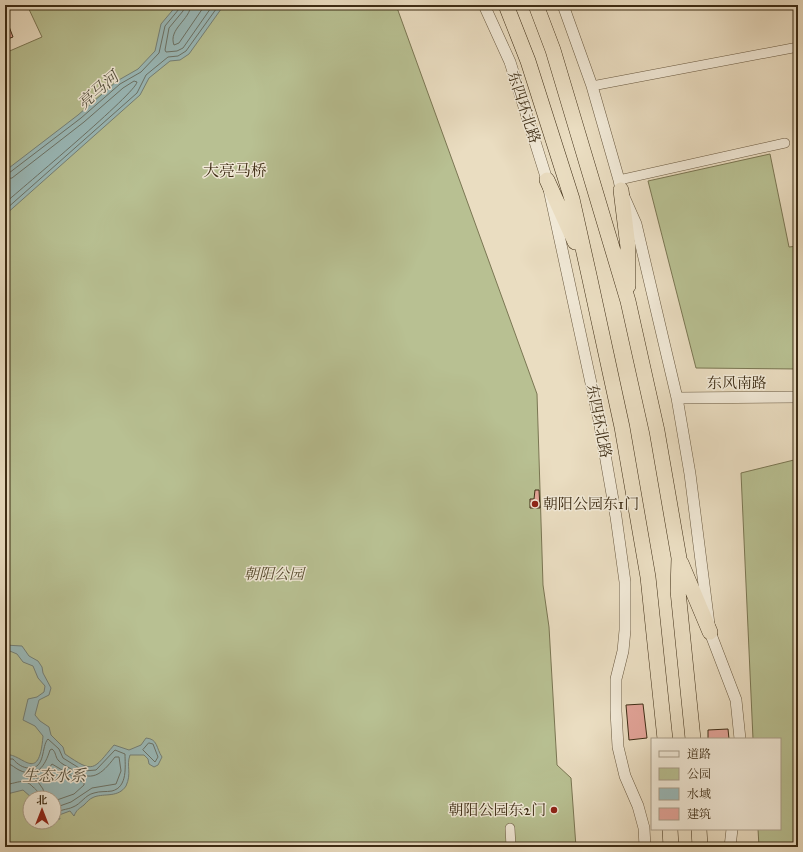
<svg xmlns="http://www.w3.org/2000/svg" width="803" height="852" font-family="'IM FELL Great Primer','Noto Serif SC',serif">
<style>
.green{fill:#b8c092;stroke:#7a7653;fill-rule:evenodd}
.water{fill:#9ababa;stroke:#758178}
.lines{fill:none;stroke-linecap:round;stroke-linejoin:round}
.shore{stroke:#6c7367;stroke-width:1}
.building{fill:#e3a499;stroke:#3d2c14}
.minor-casing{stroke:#68583f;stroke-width:10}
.tertiary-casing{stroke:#68583f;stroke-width:12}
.trunk-casing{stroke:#3d2c14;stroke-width:16}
.minor{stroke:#f1e9d7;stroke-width:9}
.tertiary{stroke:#f1e9d7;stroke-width:11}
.trunk{stroke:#eaddc1;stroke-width:15}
.poi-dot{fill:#8f2418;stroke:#f1e9d7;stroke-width:1.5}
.labels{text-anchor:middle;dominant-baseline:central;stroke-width:3;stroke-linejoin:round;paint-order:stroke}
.street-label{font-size:15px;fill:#3d2c14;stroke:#f1e9d7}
.poi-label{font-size:15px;fill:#3d2c14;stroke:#f1e9d7;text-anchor:start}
.park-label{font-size:15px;font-style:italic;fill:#564a2d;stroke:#f1e9d7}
.water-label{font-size:16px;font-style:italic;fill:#54503e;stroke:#f1e9d7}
.neighbourhood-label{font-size:16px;fill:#3d2c14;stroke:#f1e9d7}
</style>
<rect width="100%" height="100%" fill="#eaddc1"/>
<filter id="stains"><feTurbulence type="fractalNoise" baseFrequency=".005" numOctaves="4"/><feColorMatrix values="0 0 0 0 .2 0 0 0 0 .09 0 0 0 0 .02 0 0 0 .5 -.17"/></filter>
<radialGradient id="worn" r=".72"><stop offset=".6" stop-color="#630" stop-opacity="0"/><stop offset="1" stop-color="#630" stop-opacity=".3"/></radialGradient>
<path class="green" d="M 27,5 L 396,5 L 537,394 L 543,585 L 549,627 L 557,765 L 571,778 L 576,847 L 5,847 L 5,53 L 42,37 ZM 30,798 L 54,798 L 54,822 L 30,822 Z
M 770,154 L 789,247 L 798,246 L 798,369 L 696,368 L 648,181 Z
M 798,459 L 798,847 L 759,847 L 758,829 L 780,829 L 780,739 L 753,739 L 741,473 Z"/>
<path class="water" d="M 177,5 L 224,5 L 189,54 L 180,60 L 170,61 L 149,78 L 140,95 L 5,215 L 5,171 L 78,115 L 117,81 L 138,69 L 155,51 L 161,24 Z
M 5,645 L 22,646 L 29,656 L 38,661 L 42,667 L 43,673 L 51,688 L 49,695 L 39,700 L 35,715 L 40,721 L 49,727 L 51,735 L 63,747 L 65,754 C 94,774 93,770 114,745 L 129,750 L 141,745 L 146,738 C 158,739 156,748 162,757 L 158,765 L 154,767 L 149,764 L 148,759 L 144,755 L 130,755 C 126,766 132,773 126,786 C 118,798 105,793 94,797 C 89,799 87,802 84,805 C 79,809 77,809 74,816 L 70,811 L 59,815 L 60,819 L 54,819 L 54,798 L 32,798 L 23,790 L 7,794 L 5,792 L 5,755 C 21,751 39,787 43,736 L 35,726 L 23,720 L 28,699 L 37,697 L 44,692 L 45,686 L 38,678 L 33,666 L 23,662 L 17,654 L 5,649 Z"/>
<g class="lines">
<path class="shore" d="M 185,5 L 183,11 L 169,28 L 165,50 L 166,52 L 177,51 L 183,48 L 213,5
M 191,5 C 190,20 168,29 174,45 L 179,43 L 205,5
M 5,174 L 9,173 L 81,118 L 120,84 L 141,72 L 159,53 L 165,26 L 179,9 L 180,5
M 5,179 L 12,178 L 84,122 L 123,88 L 134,81 L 137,82 C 136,93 22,188 5,203
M 5,210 L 137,93 L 146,75 L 168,57 L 178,56 L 186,51 L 219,5
M 149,743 L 153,744 L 158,757 L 155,762 L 143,750 Z
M 5,759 L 13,759 C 17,764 23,768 29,768 C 46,769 41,746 48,739 L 59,749 L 63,758 L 84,771 L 96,770 L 115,750 L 125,754 C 125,766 128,787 112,791 C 106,792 100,791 94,793 C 85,795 81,804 73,807 C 67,810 59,809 54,815
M 5,764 C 11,763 13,767 19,770 C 37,779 45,766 50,750 L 52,749 C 56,752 55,756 58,760 C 61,764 67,766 71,769 C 92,783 101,775 115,757 L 119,757 L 121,771 L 116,784 L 92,788 L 71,802 L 54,808
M 5,784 C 16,785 23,776 33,787 C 37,790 39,793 39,798
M 45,798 L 43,789 L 36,779 L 47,771 L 52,764 L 84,783 L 84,785 L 74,794 L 54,801"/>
</g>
<path class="building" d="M 5,16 L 13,37 L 5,40 Z
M 535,490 L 539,490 L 540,508 L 530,508 L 530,499 L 534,499 Z
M 643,704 L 647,738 L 629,740 L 626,705 Z
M 728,729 L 729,739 L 708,739 L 708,730 Z"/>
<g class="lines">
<g class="minor-casing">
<path id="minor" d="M 592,86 L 798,47
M 619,180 L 785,143
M 510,828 L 511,847"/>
</g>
<g class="tertiary-casing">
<path id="tertiary" d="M 484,5 L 510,62 L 547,180 L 599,420 L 616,517 L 625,582 L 625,630 L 623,651 L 616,679 L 616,711 L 618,747 L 625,776 L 638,806 L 644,828 L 645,847
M 563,5 L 592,86 L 619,180 L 621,190 L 636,224 L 677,398 L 690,474 L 710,632 L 736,700 L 740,739
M 677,398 L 798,397
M 730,847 L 732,829"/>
</g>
<g class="trunk-casing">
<path id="trunk" d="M 506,5 L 528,61 L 572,199 L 589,275 L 622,427 L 648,577 L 665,739
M 536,5 L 553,50 L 628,301 L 657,431 L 679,558 L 678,591 L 693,739
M 547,180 L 575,242
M 621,190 L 628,247 L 628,286
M 681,563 L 710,632
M 670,829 L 671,847
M 699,829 L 700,847"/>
</g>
<use href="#minor" class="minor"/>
<use href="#tertiary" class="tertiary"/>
<use href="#trunk" class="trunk"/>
</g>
<g class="poi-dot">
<circle cx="535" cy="504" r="4"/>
<circle cx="554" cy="810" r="4"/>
</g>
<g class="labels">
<g class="street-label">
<text transform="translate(524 107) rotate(72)">东四环北路</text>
<text x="737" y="383">东风南路</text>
<text transform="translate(599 421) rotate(79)">东四环北路</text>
</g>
<g class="poi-label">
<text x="543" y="504">朝阳公园东1门</text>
<text x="546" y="810" text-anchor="end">朝阳公园东2门</text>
</g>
<g class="park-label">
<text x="274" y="574">朝阳公园</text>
</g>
<g class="water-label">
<text transform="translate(98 90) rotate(-41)">亮马河</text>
<text x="54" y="775">生态水系</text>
</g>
<g class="neighbourhood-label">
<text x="235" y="170">大亮马桥</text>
</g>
</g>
<rect width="803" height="852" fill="none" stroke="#eaddc1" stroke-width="20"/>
<rect x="6" y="6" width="791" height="840" fill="none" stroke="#3d2c14" stroke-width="2"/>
<rect x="10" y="10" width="783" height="832" fill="none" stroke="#3d2c14"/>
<rect x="651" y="738" width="130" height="92" fill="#f1e9d7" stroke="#a99d89"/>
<rect x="659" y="751" width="20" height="6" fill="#f1e9d7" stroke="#a99d89"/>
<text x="687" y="758" font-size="12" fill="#3d2c14">道路</text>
<rect x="659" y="768" width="20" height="12" fill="#b8c092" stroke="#a99d89"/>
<text x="687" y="778" font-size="12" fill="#3d2c14">公园</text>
<rect x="659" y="788" width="20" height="12" fill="#9ababa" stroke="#a99d89"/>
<text x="687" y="798" font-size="12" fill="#3d2c14">水域</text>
<rect x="659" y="808" width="20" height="12" fill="#e3a499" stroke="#a99d89"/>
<text x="687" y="818" font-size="12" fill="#3d2c14">建筑</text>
<g transform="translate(42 810)"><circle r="19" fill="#f1e9d7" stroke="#a99d89"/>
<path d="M0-3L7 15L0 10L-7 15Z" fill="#8f2418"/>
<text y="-6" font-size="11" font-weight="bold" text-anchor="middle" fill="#3d2c14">北</text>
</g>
<rect width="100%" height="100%" filter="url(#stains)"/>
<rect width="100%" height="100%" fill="url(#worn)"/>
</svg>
